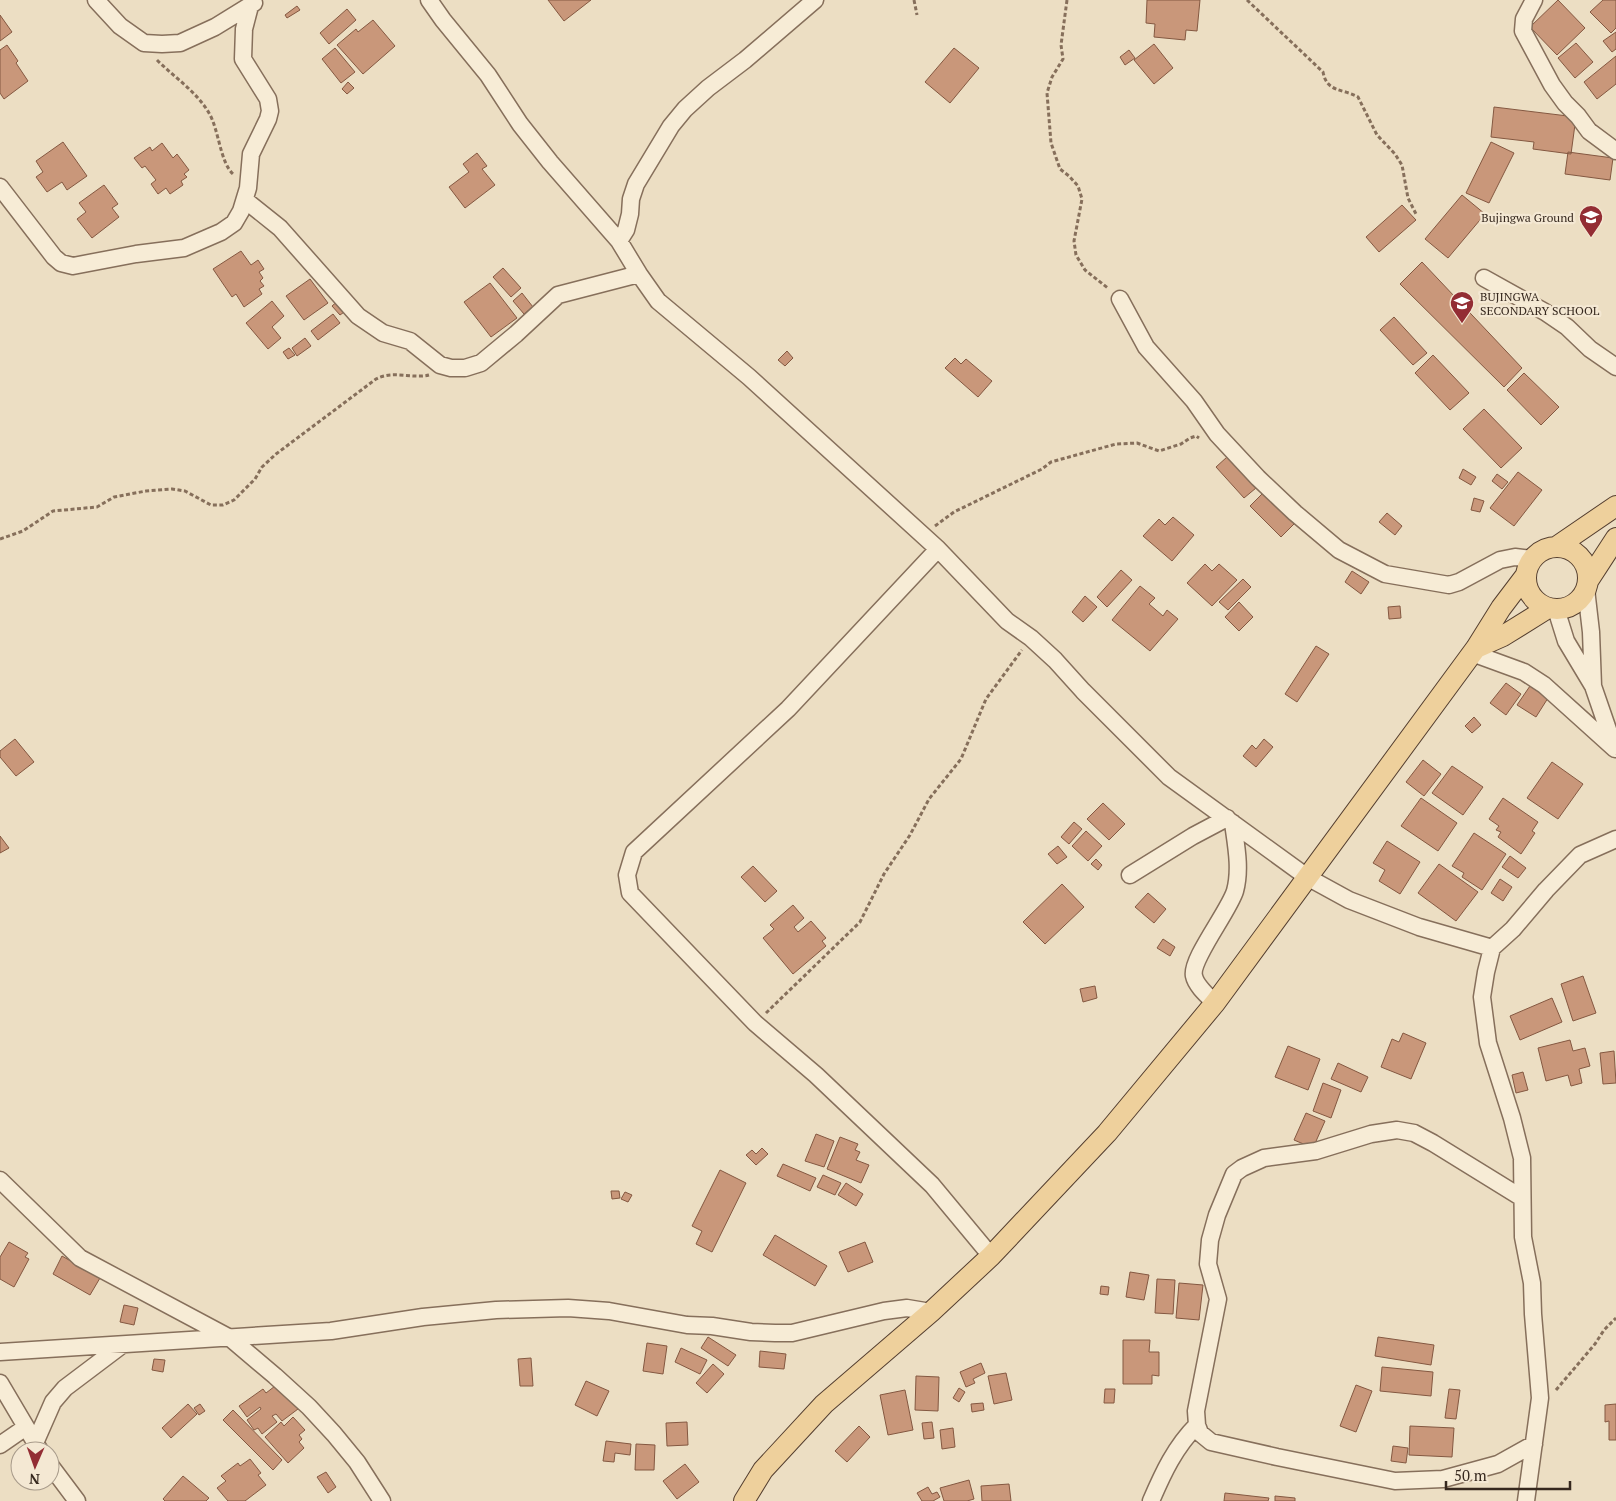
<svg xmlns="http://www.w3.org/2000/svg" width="1616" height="1501" font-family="'PT Serif',serif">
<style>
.building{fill:#c9977a;stroke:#845841}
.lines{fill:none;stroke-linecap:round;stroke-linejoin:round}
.minor-casing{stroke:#866f5b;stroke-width:19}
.major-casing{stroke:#543e2f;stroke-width:22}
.path{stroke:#866f5b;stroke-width:3;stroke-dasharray:4 2.5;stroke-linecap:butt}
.minor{stroke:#f7ecd6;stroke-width:16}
.major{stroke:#eed09c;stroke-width:20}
.labels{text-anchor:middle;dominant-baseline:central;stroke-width:4.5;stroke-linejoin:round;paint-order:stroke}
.poi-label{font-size:12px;fill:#36281e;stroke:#f4e8d3;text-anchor:end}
</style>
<rect width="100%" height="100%" fill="#ecdec3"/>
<path class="building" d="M 548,0 L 591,0 L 564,21 Z
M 1147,0 L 1200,0 L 1197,31 L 1186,30 L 1185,40 L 1154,37 L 1155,24 L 1146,23 Z
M 1558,0 L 1585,28 L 1557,55 L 1530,27 Z
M 1603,0 L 1616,0 L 1616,28 L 1611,33 L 1590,12 Z
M 297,6 L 300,10 L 287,18 L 285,15 Z
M 347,9 L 356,20 L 329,44 L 320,33 Z
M 0,15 L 12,32 L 0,41 Z
M 373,20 L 395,46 L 363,74 L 337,45 L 356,29 L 358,32 Z
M 1616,32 L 1616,49 L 1612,52 L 1603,41 Z
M 1576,43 L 1593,62 L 1575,78 L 1558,58 Z
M 1154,44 L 1173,68 L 1154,84 L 1134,60 Z
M 7,45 L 18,61 L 16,63 L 28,81 L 4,99 L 0,93 L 0,50 Z
M 335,48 L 355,72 L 341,83 L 322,59 Z
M 954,48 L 979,68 L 950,103 L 925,82 Z
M 1129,50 L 1135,58 L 1125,65 L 1120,57 Z
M 1616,56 L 1616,84 L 1597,99 L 1584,82 Z
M 348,82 L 354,88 L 347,94 L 342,89 Z
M 1494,107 L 1576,117 L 1571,154 L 1533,149 L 1534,142 L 1491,137 Z
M 63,142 L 87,176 L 67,190 L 62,182 L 47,192 L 36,177 L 43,172 L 36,161 Z
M 1491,142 L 1514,153 L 1489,203 L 1466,193 Z
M 162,143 L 173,158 L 177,154 L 189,170 L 184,174 L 187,177 L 181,181 L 183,185 L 170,194 L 166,188 L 158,194 L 151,184 L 156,180 L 145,166 L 142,168 L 134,158 L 150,147 L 152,151 Z
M 1568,152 L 1613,158 L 1610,180 L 1565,174 Z
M 477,153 L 487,166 L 482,169 L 495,185 L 465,208 L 449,187 L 469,172 L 463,164 Z
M 104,185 L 118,204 L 112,208 L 119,217 L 92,238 L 77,219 L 86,212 L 79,203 Z
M 1462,195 L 1485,214 L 1448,258 L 1425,239 Z
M 1402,205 L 1416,220 L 1379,252 L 1366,237 Z
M 241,251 L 251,265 L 258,260 L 264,269 L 259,272 L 263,278 L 260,281 L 264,286 L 259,289 L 262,294 L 244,307 L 236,294 L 232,297 L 213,269 Z
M 1422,262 L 1522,368 L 1504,387 L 1400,284 Z
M 503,268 L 521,288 L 511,297 L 493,277 Z
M 310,279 L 328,303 L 304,320 L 286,296 Z
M 490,283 L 517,318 L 491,337 L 464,302 Z
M 522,293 L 533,307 L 524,314 L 513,301 Z
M 339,300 L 347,310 L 340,315 L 332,306 Z
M 272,301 L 284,316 L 272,327 L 281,338 L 268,349 L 246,323 Z
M 333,314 L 340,323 L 318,340 L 311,331 Z
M 1394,317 L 1427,353 L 1413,365 L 1380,330 Z
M 305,338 L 311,346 L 297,356 L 292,348 Z
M 289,348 L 295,355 L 288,359 L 283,352 Z
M 787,351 L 793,358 L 785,366 L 778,360 Z
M 1433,355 L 1469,393 L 1450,410 L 1415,373 Z
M 955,358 L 961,364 L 966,359 L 992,381 L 978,397 L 945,368 Z
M 1524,373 L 1559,407 L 1541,425 L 1507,390 Z
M 1484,409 L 1522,448 L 1501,468 L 1463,429 Z
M 1227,457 L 1256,488 L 1244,498 L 1216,467 Z
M 1463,469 L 1476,477 L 1471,485 L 1459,478 Z
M 1518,472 L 1542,490 L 1514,526 L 1490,508 Z
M 1497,474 L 1508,482 L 1502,489 L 1492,481 Z
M 1263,493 L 1294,524 L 1281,537 L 1250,506 Z
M 1474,498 L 1484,501 L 1480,512 L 1471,510 Z
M 1387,513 L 1402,526 L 1395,535 L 1379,522 Z
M 1173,517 L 1194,535 L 1172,561 L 1143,536 L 1159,519 L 1165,525 Z
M 1205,564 L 1212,571 L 1219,564 L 1237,580 L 1212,606 L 1187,583 Z
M 1121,570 L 1132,580 L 1107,607 L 1097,597 Z
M 1352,571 L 1369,582 L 1361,594 L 1345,582 Z
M 1243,579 L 1251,587 L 1228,610 L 1219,602 Z
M 1140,586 L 1155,598 L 1149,604 L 1163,616 L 1167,610 L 1178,619 L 1150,651 L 1112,620 Z
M 1085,596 L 1097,607 L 1083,622 L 1072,612 Z
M 1239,602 L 1253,617 L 1239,631 L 1225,617 Z
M 1400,606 L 1401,618 L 1389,619 L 1388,607 Z
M 1316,646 L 1329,654 L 1297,702 L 1285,694 Z
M 1506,683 L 1521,694 L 1506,715 L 1490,703 Z
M 1530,686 L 1548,698 L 1536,717 L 1517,705 Z
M 1474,717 L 1481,725 L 1472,733 L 1465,726 Z
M 15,739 L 34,762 L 16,776 L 0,757 L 0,751 Z
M 1264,739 L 1273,747 L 1256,767 L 1243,756 L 1252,745 L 1256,749 Z
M 1423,760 L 1441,774 L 1424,796 L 1406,782 Z
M 1552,762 L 1583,784 L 1558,819 L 1527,798 Z
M 1452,766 L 1483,787 L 1463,815 L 1432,793 Z
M 1421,798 L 1457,823 L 1438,851 L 1401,826 Z
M 1503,798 L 1538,822 L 1532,831 L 1535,833 L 1521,854 L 1498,837 L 1501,832 L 1496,830 L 1499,826 L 1489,819 Z
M 1103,803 L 1125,824 L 1109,840 L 1087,819 Z
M 1074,822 L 1082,829 L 1069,844 L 1061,837 Z
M 1086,831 L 1102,846 L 1088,861 L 1072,846 Z
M 1474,833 L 1506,854 L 1482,890 L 1462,877 L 1464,873 L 1452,866 Z
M 0,836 L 9,848 L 0,853 Z
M 1387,841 L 1420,862 L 1400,894 L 1379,881 L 1385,870 L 1373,863 Z
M 1058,846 L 1067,857 L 1057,864 L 1048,854 Z
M 1510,856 L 1526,868 L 1518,878 L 1502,867 Z
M 1096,859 L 1102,865 L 1098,870 L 1091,864 Z
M 1439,864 L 1478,892 L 1456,921 L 1418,893 Z
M 753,866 L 777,891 L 765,902 L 741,877 Z
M 1500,879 L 1512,887 L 1503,901 L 1491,893 Z
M 1062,884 L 1084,907 L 1045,944 L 1023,922 Z
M 1148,893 L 1166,909 L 1154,923 L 1135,907 Z
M 793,905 L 804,918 L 794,927 L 798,932 L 811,921 L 826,938 L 822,941 L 826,946 L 793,974 L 763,938 L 774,929 L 770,925 Z
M 1163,939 L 1175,947 L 1170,956 L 1157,948 Z
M 1583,976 L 1596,1013 L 1573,1021 L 1561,984 Z
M 1095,986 L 1097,998 L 1083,1002 L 1080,989 Z
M 1552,998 L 1562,1022 L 1520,1040 L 1510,1016 Z
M 1403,1033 L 1426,1043 L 1411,1079 L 1381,1067 L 1392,1039 L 1399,1042 Z
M 1570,1040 L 1573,1051 L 1585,1048 L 1590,1066 L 1579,1069 L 1582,1083 L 1571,1086 L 1568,1075 L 1546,1081 L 1538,1048 Z
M 1288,1046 L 1320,1059 L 1308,1090 L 1275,1077 Z
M 1614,1051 L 1616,1083 L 1603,1084 L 1600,1053 Z
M 1338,1063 L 1368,1077 L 1361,1092 L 1331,1079 Z
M 1523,1072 L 1528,1090 L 1516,1093 L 1512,1075 Z
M 1323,1083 L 1341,1090 L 1331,1118 L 1313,1111 Z
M 1306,1113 L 1325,1121 L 1313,1148 L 1294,1140 Z
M 816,1134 L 834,1141 L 824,1167 L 805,1161 Z
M 840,1137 L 858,1144 L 855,1150 L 860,1152 L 856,1160 L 869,1165 L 861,1183 L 827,1169 Z
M 762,1148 L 768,1154 L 756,1165 L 746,1155 L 752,1150 L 756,1154 Z
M 783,1164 L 816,1178 L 810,1191 L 777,1176 Z
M 720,1170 L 746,1183 L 712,1252 L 696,1244 L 702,1231 L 692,1226 Z
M 823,1175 L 841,1183 L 835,1195 L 817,1187 Z
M 846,1183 L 863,1194 L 856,1206 L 838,1195 Z
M 611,1191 L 619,1191 L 620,1198 L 612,1199 Z
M 625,1192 L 632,1195 L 628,1202 L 621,1199 Z
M 775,1235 L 827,1266 L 815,1286 L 763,1255 Z
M 9,1242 L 28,1253 L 25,1257 L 29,1259 L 14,1287 L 0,1279 L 0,1257 Z
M 865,1242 L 873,1262 L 848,1272 L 839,1252 Z
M 62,1256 L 100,1278 L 90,1295 L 53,1274 Z
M 1130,1272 L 1149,1275 L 1144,1300 L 1126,1297 Z
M 1157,1279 L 1175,1280 L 1173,1314 L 1155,1313 Z
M 1179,1283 L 1203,1285 L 1199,1320 L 1176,1318 Z
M 1101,1286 L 1109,1287 L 1108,1295 L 1100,1294 Z
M 124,1305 L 138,1308 L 134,1325 L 120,1322 Z
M 708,1337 L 736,1355 L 728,1366 L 701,1348 Z
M 1378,1337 L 1434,1345 L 1431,1365 L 1375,1356 Z
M 1123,1340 L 1150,1340 L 1149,1352 L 1159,1352 L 1159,1376 L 1152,1375 L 1152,1384 L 1123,1384 Z
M 647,1343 L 667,1346 L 663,1374 L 643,1371 Z
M 681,1348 L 707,1360 L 700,1374 L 675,1362 Z
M 760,1351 L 786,1354 L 784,1369 L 759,1367 Z
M 531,1358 L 533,1386 L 520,1386 L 518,1359 Z
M 154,1359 L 165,1360 L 163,1372 L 152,1370 Z
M 981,1363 L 985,1373 L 973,1379 L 975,1383 L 966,1387 L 960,1372 Z
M 713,1364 L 724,1374 L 707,1393 L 696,1383 Z
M 1382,1367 L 1433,1372 L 1431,1396 L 1380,1391 Z
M 1006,1373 L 1012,1400 L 994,1404 L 988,1376 Z
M 916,1376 L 939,1377 L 938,1411 L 915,1410 Z
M 586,1381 L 609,1391 L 597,1416 L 575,1405 Z
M 279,1383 L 298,1409 L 282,1421 L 276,1414 L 272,1416 L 277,1422 L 262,1434 L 258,1428 L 254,1430 L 247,1420 L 261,1409 L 260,1407 L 247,1417 L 239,1406 L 263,1389 L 266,1393 Z
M 1356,1385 L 1372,1391 L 1356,1432 L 1340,1426 Z
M 959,1388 L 965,1392 L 959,1402 L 953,1398 Z
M 1105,1389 L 1115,1389 L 1114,1403 L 1104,1403 Z
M 1449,1389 L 1460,1390 L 1456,1419 L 1445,1418 Z
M 905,1390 L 913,1430 L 888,1435 L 880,1395 Z
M 983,1403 L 984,1410 L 972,1412 L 971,1404 Z
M 188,1404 L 197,1414 L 171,1438 L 162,1428 Z
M 200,1404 L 205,1411 L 199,1415 L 194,1408 Z
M 1616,1404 L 1616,1440 L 1609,1440 L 1609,1421 L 1605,1422 L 1605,1405 Z
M 233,1410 L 282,1460 L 273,1470 L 223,1420 Z
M 293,1417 L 305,1430 L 299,1435 L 302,1439 L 299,1442 L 304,1448 L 288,1463 L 265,1437 L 281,1422 L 284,1426 Z
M 687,1422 L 688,1445 L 667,1446 L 666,1423 Z
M 932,1422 L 934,1438 L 924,1439 L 922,1423 Z
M 859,1426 L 870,1437 L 847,1462 L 835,1451 Z
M 1410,1426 L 1454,1428 L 1452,1457 L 1409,1455 Z
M 953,1428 L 955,1447 L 942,1449 L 940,1430 Z
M 606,1441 L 631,1444 L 630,1455 L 615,1453 L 614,1462 L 603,1461 Z
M 636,1444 L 655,1445 L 654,1470 L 635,1470 Z
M 1393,1446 L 1408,1448 L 1406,1463 L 1391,1461 Z
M 250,1459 L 261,1473 L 258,1475 L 266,1485 L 245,1501 L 228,1501 L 217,1488 L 226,1481 L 221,1476 L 238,1463 L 240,1466 Z
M 685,1464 L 699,1482 L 677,1499 L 663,1481 Z
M 326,1472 L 336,1487 L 328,1493 L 317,1477 Z
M 183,1476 L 209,1498 L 206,1501 L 165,1501 L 163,1499 Z
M 969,1480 L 974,1499 L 967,1501 L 944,1501 L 940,1488 Z
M 1009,1484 L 1011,1501 L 982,1501 L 981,1486 Z
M 928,1487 L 932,1494 L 937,1492 L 940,1497 L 933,1501 L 922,1501 L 917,1493 Z
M 1225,1493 L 1269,1498 L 1268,1501 L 1224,1501 Z
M 1275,1496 L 1295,1498 L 1295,1501 L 1275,1501 Z"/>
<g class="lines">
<g class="minor-casing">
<path id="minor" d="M 96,0 L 120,26 L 144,43 L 162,44 L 180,43 L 215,27 L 254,3
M 429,0 L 443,20 L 488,75 L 520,124 L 550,162 L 619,241 L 639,274 L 658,301 L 749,377 L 938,549 L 1007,621 L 1031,638 L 1055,660 L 1083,691 L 1169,777 L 1307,877 L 1349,900 L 1419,927 L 1492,948
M 1534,0 L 1524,19 L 1523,31 L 1552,85 L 1565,103 L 1578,116 L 1589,131 L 1616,151
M 0,187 L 54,257 L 61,263 L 73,266 L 136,254 L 184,248 L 221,232 L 234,223 L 241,211 L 248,188 L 251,154 L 268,119 L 270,111 L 268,99 L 243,59 L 244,29 L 250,6
M 245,200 L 280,228 L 358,316 L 383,333 L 410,341 L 440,365 L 451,368 L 465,368 L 481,363 L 516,334 L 558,295 L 639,274
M 619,241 L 626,230 L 630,214 L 631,199 L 636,184 L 671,126 L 685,109 L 708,88 L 745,60 L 815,0
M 1484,278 L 1545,312 L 1567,327 L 1590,349 L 1616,367
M 1120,299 L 1146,347 L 1194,401 L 1217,434 L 1258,478 L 1295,513 L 1339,550 L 1385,574 L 1449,585 L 1459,582 L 1500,560 L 1515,557 L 1533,559
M 938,549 L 788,709 L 634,852 L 627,875 L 630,893 L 755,1023 L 816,1075 L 932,1185 L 991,1256
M 1586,589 L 1591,632 L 1593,686
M 1556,609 L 1566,641 L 1593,686 L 1614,747
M 1472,653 L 1524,672 L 1544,685 L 1615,749
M 1130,875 L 1193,836 L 1227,818
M 1215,1003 C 1208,996 1196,986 1194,976 C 1190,960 1229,911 1235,891 C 1241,869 1236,845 1233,823
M 0,1180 L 80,1258 L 230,1338 L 275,1376 L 309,1407 L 334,1434 L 357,1462 L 382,1501
M 1522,1198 L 1433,1143 L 1414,1133 L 1397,1130 L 1371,1134 L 1316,1151 L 1264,1158 L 1242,1168 L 1234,1174 L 1217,1215 L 1210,1240 L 1208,1264 L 1218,1299 L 1196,1411 L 1197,1425 L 1200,1433 L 1211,1442 L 1277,1457 L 1395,1481 L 1443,1479 L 1498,1464 L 1534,1444
M 0,1352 L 331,1331 L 423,1317 L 496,1310 L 568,1308 L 609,1311 L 687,1325 L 712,1326 L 751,1332 L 775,1333 L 792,1333 L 884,1311 L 907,1308 L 931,1312
M 0,1383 L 39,1449
M 35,1443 L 53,1402 L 65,1388 L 122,1345
M 0,1445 L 26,1427
M 50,1465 L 77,1501
M 1151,1501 C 1163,1473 1175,1447 1197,1425
M 1526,1501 L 1540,1398 L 1533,1314 L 1532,1283 L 1523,1237 L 1522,1158 L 1512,1118 L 1488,1043 L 1482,997 L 1486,972 L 1492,948 L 1513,929 L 1546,890 L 1580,855 L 1616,839"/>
</g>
<g class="major-casing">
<path id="major" d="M 1556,547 L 1616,506
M1526 578a31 31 0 1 1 62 0a31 31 0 1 1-62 0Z
M 1588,581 L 1616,538
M 1476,648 L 1503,636 L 1548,608
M 744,1501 L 763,1470 L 824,1404 L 931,1312 L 991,1256 L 1107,1133 L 1215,1003 L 1476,648 L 1501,608 L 1526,575"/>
</g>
<path class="path" d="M 914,0 L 917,15
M 1067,0 L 1061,45 L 1063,59 L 1052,77 L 1047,93 L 1051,143 L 1060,169 L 1069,176 L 1078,186 L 1082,199 L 1074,241 L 1076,255 L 1085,270 L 1109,289
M 1247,0 L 1323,72 C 1327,93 1342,88 1358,97 L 1377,135 L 1395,154 L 1402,165 L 1408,198 L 1417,216
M 157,60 C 175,78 196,91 209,113 C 219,130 220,162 233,174
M 935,526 L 954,512 L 1042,469 L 1051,462 L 1116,444 L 1137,443 L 1159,451 L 1181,444 L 1190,438 L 1196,436 L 1199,438
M 0,539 L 23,531 L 53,511 L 97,507 L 114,497 L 146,491 L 172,489 L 185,491 L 211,505 L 223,505 L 234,500 L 255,479 L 262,467 L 276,454 L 376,379 C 392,370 412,379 429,375
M 766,1013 L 860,922 L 884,874 L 910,835 L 929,799 L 961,759 L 986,699 L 1022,650
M 1556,1390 L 1595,1344 L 1604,1330 L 1616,1318"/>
<use href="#minor" class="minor"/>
<use href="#major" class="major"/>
</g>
<defs>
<g id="school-pin" transform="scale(1.25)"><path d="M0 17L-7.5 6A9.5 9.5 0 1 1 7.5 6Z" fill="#932d34" stroke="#f4e8d3"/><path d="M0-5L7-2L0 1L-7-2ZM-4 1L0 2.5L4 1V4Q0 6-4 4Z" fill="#fff"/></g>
</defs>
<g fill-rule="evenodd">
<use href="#school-pin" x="1591" y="217"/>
<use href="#school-pin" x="1462" y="303"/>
</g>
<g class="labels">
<g class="poi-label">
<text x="1574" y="217">Bujingwa Ground</text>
<text x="1480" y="296" text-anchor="start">BUJINGWA<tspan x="1480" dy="14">SECONDARY SCHOOL</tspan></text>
</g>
</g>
<g transform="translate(35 1466) rotate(182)"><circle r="24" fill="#f4e8d3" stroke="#a89b8b"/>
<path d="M0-4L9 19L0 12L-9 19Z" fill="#932d34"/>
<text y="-8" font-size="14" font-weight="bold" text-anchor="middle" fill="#36281e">N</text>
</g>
<path d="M1446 1481v8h124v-8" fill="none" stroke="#36281e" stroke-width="2.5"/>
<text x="1454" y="1481" font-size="15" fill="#36281e" stroke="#f4e8d3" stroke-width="4" paint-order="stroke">50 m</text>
</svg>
